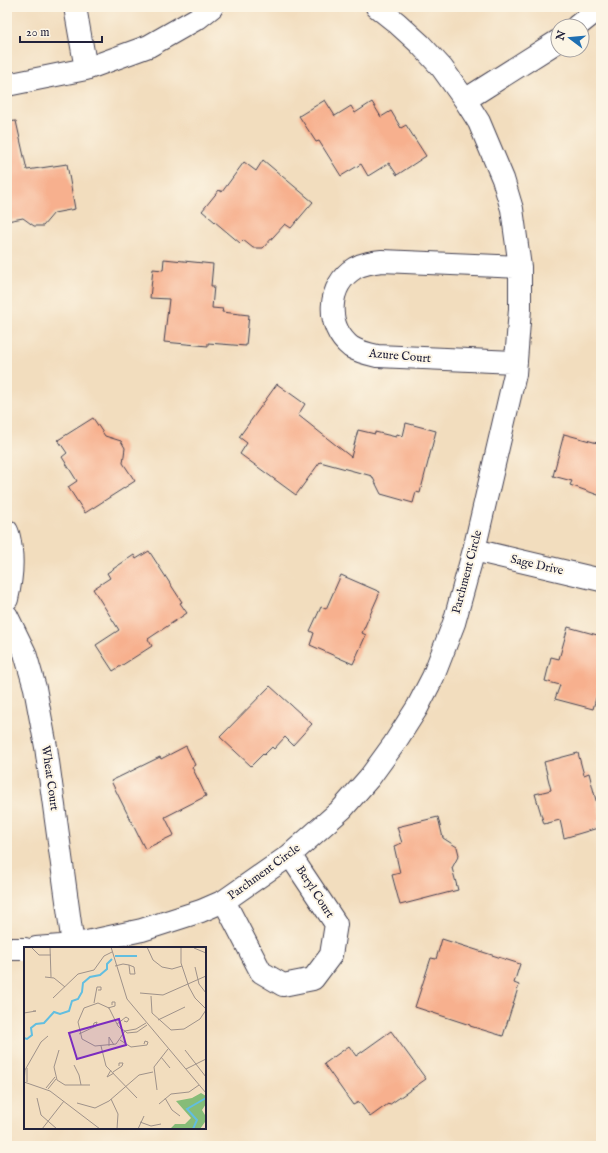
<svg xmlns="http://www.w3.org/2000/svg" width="608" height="1153" font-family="'IM FELL English',serif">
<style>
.building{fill:#f7b08e}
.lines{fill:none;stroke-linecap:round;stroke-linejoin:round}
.street-casing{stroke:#413e4f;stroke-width:24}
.street{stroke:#fff;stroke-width:22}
.labels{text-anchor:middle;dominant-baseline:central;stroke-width:4;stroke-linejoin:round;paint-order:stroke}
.street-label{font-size:12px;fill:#22223b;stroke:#fcf5e5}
.inset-river{fill:none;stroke:#62bee0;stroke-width:2}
.inset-road{fill:none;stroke:#9f928a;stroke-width:1}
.view{fill:#7b2cbf;fill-opacity:0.15;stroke:#7b2cbf;stroke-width:2}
.inset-edge{fill:none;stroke:#22223b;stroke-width:2}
</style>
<rect width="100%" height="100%" fill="#fcf5e5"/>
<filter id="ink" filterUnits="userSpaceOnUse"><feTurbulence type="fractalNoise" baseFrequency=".025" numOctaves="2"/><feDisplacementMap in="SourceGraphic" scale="8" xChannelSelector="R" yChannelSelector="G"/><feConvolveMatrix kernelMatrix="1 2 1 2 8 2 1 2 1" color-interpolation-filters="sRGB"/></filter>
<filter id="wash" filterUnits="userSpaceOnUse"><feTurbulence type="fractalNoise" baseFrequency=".012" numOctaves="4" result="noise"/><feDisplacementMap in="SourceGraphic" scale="16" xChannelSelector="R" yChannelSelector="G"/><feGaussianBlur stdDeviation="0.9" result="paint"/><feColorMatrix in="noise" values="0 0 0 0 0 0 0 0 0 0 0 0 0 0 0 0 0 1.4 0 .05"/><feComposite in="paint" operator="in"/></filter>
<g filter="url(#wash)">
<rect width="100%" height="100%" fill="#f2ddbe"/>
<g id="blocks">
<path class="building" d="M 325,100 L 335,116 L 351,106 L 355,113 L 372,102 L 381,117 L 391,111 L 401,128 L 406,125 L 426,156 L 397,175 L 389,163 L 368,176 L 361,164 L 341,176 L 319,141 L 316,142 L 299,116 Z
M 16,121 L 27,170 L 67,164 L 75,209 L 54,213 L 43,226 L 34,226 L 23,218 L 7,221 L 7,122 Z
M 263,160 L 313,202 L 291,228 L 285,224 L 263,248 L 253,248 L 243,240 L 240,243 L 202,211 L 219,190 L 222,192 L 244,162 L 256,171 Z
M 164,259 L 213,264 L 211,286 L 214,286 L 212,308 L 223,309 L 222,312 L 249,315 L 246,346 L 208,343 L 208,346 L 164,342 L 169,299 L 150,298 L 153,269 L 163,270 Z
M 277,384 L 305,404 L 298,415 L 351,457 L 358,430 L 375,434 L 375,432 L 396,437 L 397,434 L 403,436 L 406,423 L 436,431 L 420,493 L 416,492 L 413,503 L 381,494 L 372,476 L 320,462 L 296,495 L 240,454 L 247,443 L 239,437 Z
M 93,418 L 105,436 L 121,441 L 125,448 L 123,463 L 135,481 L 85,513 L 68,487 L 77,481 L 62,457 L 67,453 L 58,440 Z
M 564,434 L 601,444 L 601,496 L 570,485 L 572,481 L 553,476 Z
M 149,551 L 182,602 L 180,603 L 187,613 L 148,639 L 152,646 L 113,671 L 96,645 L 119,630 L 93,589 L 110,578 L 107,573 L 134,555 L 136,559 Z
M 341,575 L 380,592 L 362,633 L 366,635 L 353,664 L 310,645 L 314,633 L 310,631 L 321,607 L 326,609 Z
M 568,627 L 601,636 L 601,680 L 593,709 L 555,699 L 560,685 L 545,681 L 551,657 L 559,659 Z
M 270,686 L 312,724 L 293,745 L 285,737 L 274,749 L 272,747 L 264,755 L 263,754 L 251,766 L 220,737 Z
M 186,746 L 195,765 L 192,767 L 206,796 L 165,817 L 174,835 L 145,849 L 111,781 L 160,757 L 161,759 Z
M 578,753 L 584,775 L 589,773 L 601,820 L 597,821 L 598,828 L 564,838 L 560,820 L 544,824 L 535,794 L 551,790 L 544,762 Z
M 438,817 L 443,838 L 457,847 L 459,855 L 452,868 L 458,890 L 400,905 L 392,875 L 400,873 L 394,846 L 402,843 L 397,827 Z
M 442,939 L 520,964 L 514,983 L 519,985 L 503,1036 L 470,1026 L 470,1025 L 415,1007 L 431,958 L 436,959 Z
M 391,1031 L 426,1079 L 389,1105 L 388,1104 L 370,1117 L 359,1102 L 353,1105 L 324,1064 L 349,1046 L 356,1056 Z"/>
</g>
</g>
<g filter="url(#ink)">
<use href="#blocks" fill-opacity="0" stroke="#413e4f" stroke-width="1"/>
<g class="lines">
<g class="street-casing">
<path id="street" d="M 75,7 L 86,69
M 577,26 L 601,7
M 7,85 L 86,69 L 149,46 L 198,18 L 212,7
M 465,100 L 558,41
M 516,362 L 377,356 C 368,354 359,352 351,347 C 325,326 327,285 355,268 C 364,263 373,262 382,261 L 520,267
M 7,531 C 10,537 10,544 11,550 C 13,568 11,582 7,599
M 474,550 L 601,580
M 7,616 L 25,653 L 35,688 L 46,747 L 73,945
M 224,901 L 261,972 L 283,985 L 313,979 L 331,955 L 336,924 L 290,855
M 36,948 L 73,945 L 142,930 L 201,911 L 224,901 L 290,855 L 342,809 L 370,777 L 394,744 L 417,708 L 433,677 L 454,623 L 474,550 L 515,374 L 520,309 L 520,267 L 512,209 L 503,179 L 479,122 L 465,100 L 442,68 L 420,44 L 397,23 L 377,7
M 7,949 L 25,949"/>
</g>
<use href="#street" class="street"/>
</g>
</g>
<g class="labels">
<g class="street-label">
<text transform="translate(400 356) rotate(5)">Azure Court</text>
<text transform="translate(537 565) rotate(13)">Sage Drive</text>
<text transform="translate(467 572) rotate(-75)">Parchment Circle</text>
<text transform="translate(50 778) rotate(82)">Wheat Court</text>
<text transform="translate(264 872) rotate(-36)">Parchment Circle</text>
<text transform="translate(315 892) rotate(57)">Beryl Court</text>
</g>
</g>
<g transform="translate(24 947)">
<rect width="182" height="182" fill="#f2ddbe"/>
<path d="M 177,146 L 182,149 L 182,157 L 178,163 L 181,168 L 181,175 L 176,182 L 146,182 L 151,177 L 161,177 L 167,171 L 152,154 L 168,151 Z" fill="#86bc78"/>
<path class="inset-river" d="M 91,9 L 113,9M 0,91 L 3,92 L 8,88 L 7,81 L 12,77 L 20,76 L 30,65 L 36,67 L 45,64 L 48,54 L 54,52 L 58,45 L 59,36 L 66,30 L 76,28 L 83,22 L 83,17 L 88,12M 169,182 L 173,173 L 163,162 L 182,151"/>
<path class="inset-road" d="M 26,0 L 27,30M 87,0 L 103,52 L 182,146M 123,0 L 129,13 L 138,20 L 148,22 L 158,19M 157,0 L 157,16 L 165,40 L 171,51 L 182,62M 8,1 L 15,8 L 27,8M 170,1 L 182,6M 91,19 L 99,17 L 105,18 L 110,20 L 111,27 L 106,27 L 105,18M 171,20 L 175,37 L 182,46M 21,30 L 30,31 L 41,40M 116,46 L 139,48 L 182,29M 127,49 L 128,66 L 147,83 L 160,82 L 176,72 L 182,63M 29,51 L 54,27 L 70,23 L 80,9 L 88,5M 70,56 L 73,40 L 77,40 L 77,43 L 74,43M 84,61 L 91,59 L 91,55 L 88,55 L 88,58M 0,66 L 12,64 L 9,64M 134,73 L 161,60M 93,77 L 102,70 L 105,72 L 103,75 L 100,74M 101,84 L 92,97 L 71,99 L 58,92 L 54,75 L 60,61 L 74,56 L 85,61 L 94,79 L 96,81 L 101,84 L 103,86 L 113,85 L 123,78M 101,84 L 112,82 L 122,76M 55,87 L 72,79 L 73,75 L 70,76 L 69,80M 96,93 L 107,100 L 123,98 L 124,95 L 121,94 L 120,97M 77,99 L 82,119 L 113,151M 85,99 L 85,90 L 90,98M 35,103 L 30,120 L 33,133 L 41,138 L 66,138M 161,103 L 182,130M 137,110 L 146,121M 50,118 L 55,128 L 57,138M 162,122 L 182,112M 87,123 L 83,130 L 90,126M 89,125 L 98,119 L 99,116 L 95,116 L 95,119M 0,135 L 26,144 L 76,182M 0,135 L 1,123 L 17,95 L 24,89M 3,135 L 3,121M 22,141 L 31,130M 24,142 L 32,132M 133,143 L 130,120 L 144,102M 13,151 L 17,168 L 33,182M 141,151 L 148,163 L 156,169M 87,152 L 94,167 L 93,182M 53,156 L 71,161 L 85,154 L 115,128 L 129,125M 135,157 L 147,147 L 165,145 L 175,138M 116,175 L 127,179 L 137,177M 18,182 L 40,154M 114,182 L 120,169"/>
<path class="view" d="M 95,72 L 102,98 L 53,112 L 45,86 Z"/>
<rect width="182" height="182" class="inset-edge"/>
</g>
<rect width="608" height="1153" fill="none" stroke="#fcf5e5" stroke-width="24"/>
<g transform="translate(570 38) rotate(286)"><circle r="19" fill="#fcf5e5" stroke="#a5a1a1"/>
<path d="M0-3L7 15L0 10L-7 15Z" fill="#1f6fb2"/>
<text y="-6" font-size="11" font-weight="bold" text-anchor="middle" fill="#22223b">N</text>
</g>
<path d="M20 36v6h82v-6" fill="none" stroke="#22223b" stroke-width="2"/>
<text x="26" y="36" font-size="12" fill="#22223b" stroke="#fcf5e5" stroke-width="3" paint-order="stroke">20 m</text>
</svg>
